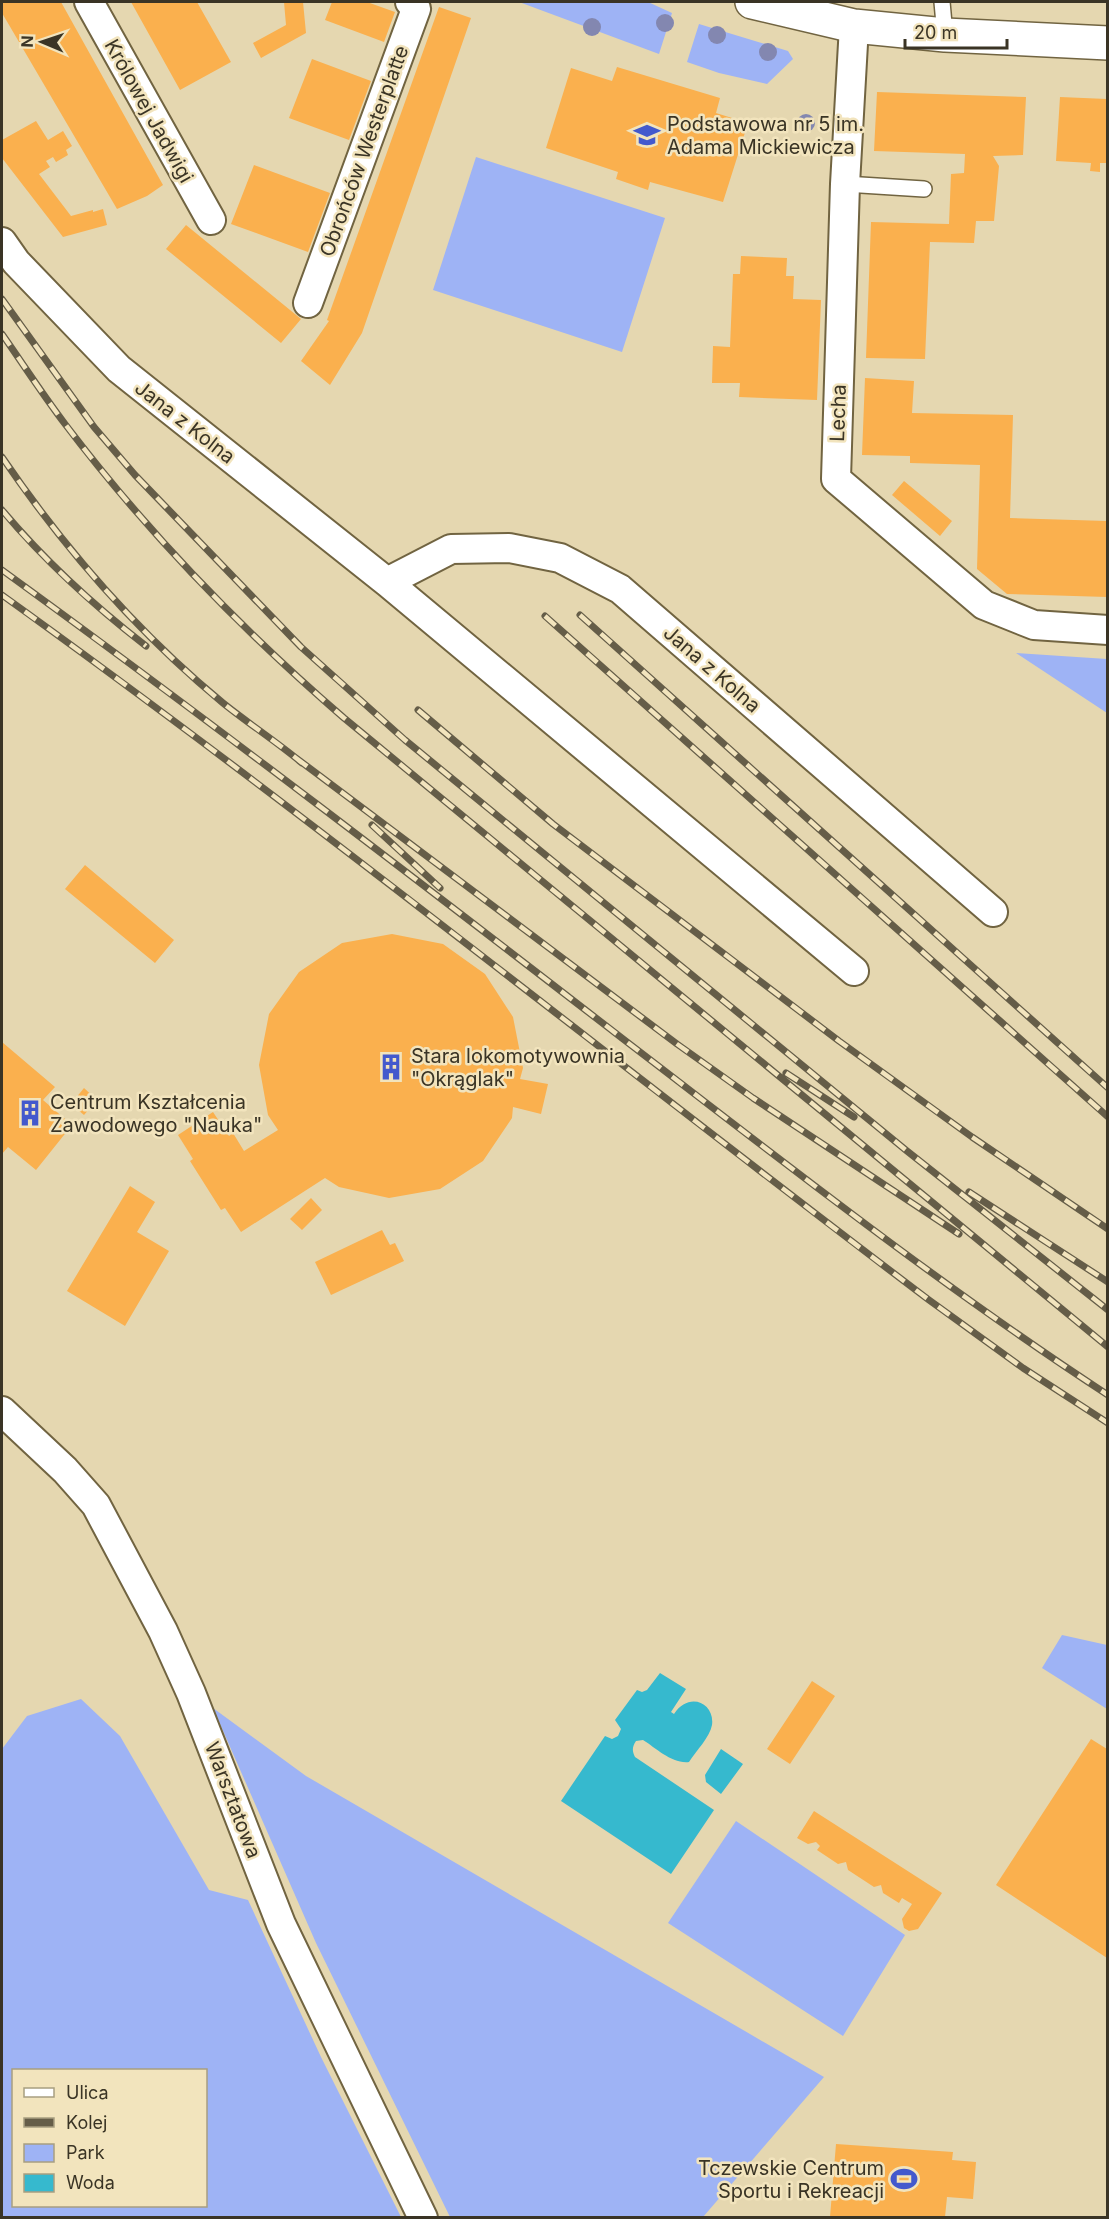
<svg xmlns="http://www.w3.org/2000/svg" width="1109" height="2219" font-family="Inter,sans-serif">
<style>
.green{fill:#9eb3f5;fill-rule:evenodd}
.water{fill:#36b9ce}
.building{fill:#fab04e}
.lines{fill:none;stroke-linecap:round;stroke-linejoin:round}
.service-casing{stroke:#716441;stroke-width:18}
.minor-casing{stroke:#716441;stroke-width:32}
.tertiary-casing{stroke:#716441;stroke-width:36}
.service{stroke:#fff;stroke-width:15}
.minor{stroke:#fff;stroke-width:28}
.tertiary{stroke:#fff;stroke-width:33}
.rail-casing{stroke:#655d48;stroke-width:7}
.rail{stroke:#f2e4bd;stroke-width:4.5;stroke-dasharray:14;stroke-linecap:butt}
.tree{fill:#8387b0}
.labels{text-anchor:middle;dominant-baseline:central;stroke-width:5;stroke-linejoin:round;paint-order:stroke}
.street-label{font-size:20px;fill:#3a3425;stroke:#f2e4bd}
.poi-label{font-size:20px;fill:#3a3425;stroke:#f2e4bd;text-anchor:start}
</style>
<rect width="100%" height="100%" fill="#e5d7b0"/>
<path class="green" d="M 519,2 L 648,2 L 672,13 L 659,54 Z
M 699,24 L 788,51 L 793,59 L 767,84 L 719,73 L 687,62 Z
M 476,157 L 665,218 L 622,352 L 433,290 Z
M 1016,653 L 1107,659 L 1107,713 Z
M 1062,1635 L 1107,1645 L 1107,1709 L 1042,1668 Z
M 81,1699 L 120,1736 L 209,1890 L 248,1900 L 321,2057 L 401,2217 L 2,2217 L 2,1749 L 27,1716 ZM 14,2070 L 206,2070 L 206,2206 L 14,2206 Z
M 213,1708 L 306,1776 L 824,2077 L 703,2217 L 450,2217 L 316,1943 Z
M 736,1821 L 905,1935 L 843,2036 L 668,1923 Z"/>
<path class="water" d="M 660,1673 L 686,1689 L 671,1712 L 674,1714 C 689,1691 715,1703 712,1725 C 710,1737 696,1751 689,1762 C 672,1764 656,1748 643,1740 L 636,1741 C 632,1747 632,1751 635,1757 L 714,1810 L 671,1874 L 561,1801 L 605,1736 L 612,1739 L 618,1736 L 621,1729 L 615,1720 L 637,1690 L 642,1692 L 647,1690 Z
M 721,1749 L 743,1764 L 721,1794 L 706,1782 L 705,1775 Z"/>
<path class="building" d="M 2,2 L 61,2 L 163,185 L 147,196 L 117,209 L 2,13 Z
M 131,2 L 197,2 L 231,62 L 180,90 Z
M 284,2 L 303,2 L 306,33 L 261,58 L 253,43 L 286,25 Z
M 332,2 L 367,2 L 395,12 L 384,42 L 325,20 Z
M 439,7 L 471,18 L 362,333 L 330,385 L 301,361 L 329,321 L 327,320 Z
M 312,59 L 371,81 L 349,140 L 289,118 Z
M 617,67 L 720,98 L 716,113 L 748,123 L 723,202 L 650,182 L 648,190 L 616,179 L 618,172 L 546,148 L 571,68 L 612,81 Z
M 877,92 L 1026,97 L 1023,155 L 993,156 L 999,166 L 994,221 L 976,221 L 974,243 L 930,242 L 925,359 L 866,358 L 871,222 L 949,224 L 951,174 L 964,173 L 965,154 L 874,151 Z
M 1060,97 L 1107,99 L 1107,163 L 1100,163 L 1100,172 L 1090,171 L 1091,163 L 1056,161 Z
M 36,121 L 48,140 L 63,131 L 72,146 L 66,150 L 68,155 L 56,162 L 53,157 L 46,161 L 50,167 L 39,174 L 71,216 L 93,210 L 93,212 L 103,209 L 107,225 L 63,237 L 2,158 L 2,140 Z
M 254,165 L 330,193 L 308,252 L 231,224 Z
M 186,225 L 301,319 L 281,343 L 166,249 Z
M 741,256 L 787,258 L 786,276 L 794,276 L 793,299 L 821,300 L 817,400 L 739,397 L 740,383 L 712,383 L 713,346 L 730,347 L 733,274 L 740,274 Z
M 865,378 L 914,381 L 912,413 L 1013,415 L 1010,518 L 1107,521 L 1107,597 L 1007,594 L 977,569 L 980,465 L 910,463 L 910,456 L 862,455 Z
M 904,481 L 952,521 L 940,536 L 892,495 Z
M 85,865 L 174,940 L 155,963 L 65,889 Z
M 392,934 L 443,944 L 485,974 L 513,1017 L 523,1068 L 520,1079 L 548,1084 L 541,1114 L 513,1107 L 512,1118 L 483,1161 L 440,1189 L 389,1198 L 339,1187 L 325,1178 L 241,1232 L 225,1208 L 221,1210 L 190,1161 L 193,1159 L 178,1135 L 213,1112 L 229,1136 L 233,1133 L 244,1151 L 278,1130 L 268,1115 L 259,1065 L 269,1014 L 299,972 L 342,943 Z
M 2,1042 L 55,1087 L 43,1100 L 72,1125 L 36,1170 L 8,1147 L 2,1154 Z
M 84,1088 L 97,1100 L 84,1115 L 71,1104 Z
M 130,1186 L 155,1202 L 137,1232 L 169,1251 L 125,1326 L 67,1291 Z
M 311,1198 L 322,1210 L 302,1230 L 290,1219 Z
M 382,1230 L 390,1245 L 395,1243 L 404,1261 L 331,1295 L 315,1262 Z
M 812,1681 L 835,1696 L 790,1764 L 767,1749 Z
M 1091,1739 L 1107,1749 L 1107,1958 L 996,1885 Z
M 814,1811 L 942,1893 L 918,1929 L 909,1931 L 904,1928 L 902,1919 L 912,1904 L 902,1898 L 899,1903 L 883,1893 L 881,1885 L 874,1887 L 848,1870 L 846,1862 L 838,1864 L 817,1850 L 820,1846 L 816,1842 L 808,1844 L 797,1838 Z
M 836,2144 L 953,2152 L 952,2160 L 976,2162 L 973,2199 L 947,2197 L 945,2217 L 830,2217 Z"/>
<g class="lines">
<g class="service-casing">
<path id="service" d="M 942,2 L 945,35
M 845,184 L 924,189"/>
</g>
<g class="minor-casing">
<path id="minor" d="M 89,2 L 211,220
M 854,26 L 845,184 L 836,479 L 984,605 L 1034,625 L 1108,630
M 2,242 L 16,262 L 119,369 L 387,582 L 854,971
M 308,303 L 416,9 L 410,2
M 387,582 L 451,549 L 509,548 L 560,558 L 620,589 L 993,912
M 2,1411 L 65,1470 L 96,1505 L 163,1631 L 191,1693 L 281,1924 L 423,2218"/>
</g>
<g class="tertiary-casing">
<path id="tertiary" d="M 752,2 L 854,26 L 945,35 L 1108,43"/>
</g>
<use href="#service" class="service"/>
<use href="#minor" class="minor"/>
<use href="#tertiary" class="tertiary"/>
<g class="rail-casing">
<path id="rail" d="M 2,299 L 94,427 L 135,475 L 301,647 L 405,740 L 907,1151 L 1108,1310
M 2,334 C 23,364 43,395 65,424 C 147,532 242,630 344,718 L 1108,1347
M 2,457 C 64,548 137,632 223,703 C 249,724 277,742 302,763
M 2,510 C 45,561 93,605 146,646
M 2,570 C 213,723 420,882 627,1042 C 785,1163 941,1286 1108,1395
M 2,595 C 317,821 619,1066 929,1300 L 1023,1368 L 1108,1423
M 580,615 L 1108,1088
M 545,616 L 1108,1117
M 418,710 L 553,824 L 839,1041 L 972,1137 L 1108,1229
M 296,758 L 677,1044 L 753,1098 L 959,1234
M 372,825 L 440,888
M 786,1073 L 854,1117
M 969,1192 L 1108,1282"/>
</g>
<use href="#rail" class="rail"/>
</g>
<g class="tree">
<circle cx="665" cy="23" r="9"/>
<circle cx="592" cy="27" r="9"/>
<circle cx="717" cy="35" r="9"/>
<circle cx="768" cy="52" r="9"/>
<circle cx="806" cy="123" r="9"/>
</g>
<defs>
<g id="school-bare" transform="scale(2.07)"><path d="M0-5L7-2L0 1L-7-2ZM-4 1L0 2.5L4 1V4Q0 6-4 4Z" fill="#4359cd" stroke="#f2e4bd" stroke-width="2.5" paint-order="stroke"/></g>
<g id="building-bare" transform="scale(2.07)"><path d="M-4-6H4V6H1V3H-1V6H-4ZM-2.5-4.3h1.7v1.8h-1.7ZM.8-4.3h1.7v1.8H.8ZM-2.5-1h1.7V.8h-1.7ZM.8-1h1.7V.8H.8Z" fill="#4359cd" stroke="#f2e4bd" stroke-width="2.5" paint-order="stroke"/></g>
<g id="stadium-bare" transform="scale(2.07)"><path d="M0-5a6.5 5 0 1 0 0 10a6.5 5 0 1 0 0-10ZM-3.5-1.8h7v3.6h-7Z" fill="#4359cd" stroke="#f2e4bd" stroke-width="2.5" paint-order="stroke"/></g>
</defs>
<g fill-rule="evenodd">
<use href="#school-bare" x="647" y="135"/>
<use href="#building-bare" x="391" y="1067"/>
<use href="#building-bare" x="30" y="1113"/>
<use href="#stadium-bare" x="904" y="2179"/>
</g>
<g class="labels">
<g class="street-label">
<text transform="translate(149 111) rotate(61)">Królowej Jadwigi</text>
<text transform="translate(364 151) rotate(-70)">Obrońców Westerplatte</text>
<text transform="translate(838 413) rotate(-88)">Lecha</text>
<text transform="translate(185 422) rotate(38)">Jana z Kolna</text>
<text transform="translate(712 669) rotate(41)">Jana z Kolna</text>
<text transform="translate(233 1800) rotate(69)">Warsztatowa</text>
</g>
<g class="poi-label">
<text x="667" y="124">Podstawowa nr 5 im.<tspan x="667" dy="23">Adama Mickiewicza</tspan></text>
<text x="411" y="1056">Stara lokomotywownia<tspan x="411" dy="23">"Okrąglak"</tspan></text>
<text x="50" y="1102">Centrum Kształcenia<tspan x="50" dy="23">Zawodowego "Nauka"</tspan></text>
<text x="884" y="2168" text-anchor="end">Tczewskie Centrum<tspan x="884" dy="23">Sportu i Rekreacji</tspan></text>
</g>
</g>
<rect width="1109" height="2219" fill="none" stroke="#3a3425" stroke-width="6"/>
<rect x="12" y="2069" width="195" height="138" fill="#f2e4bd" stroke="#a89e80" stroke-width="1.5"/>
<rect x="24" y="2088" width="30" height="9" fill="#ffffff" stroke="#a89e80" stroke-width="1.5"/>
<text x="66" y="2099" font-size="18" fill="#3a3425">Ulica</text>
<rect x="24" y="2118" width="30" height="9" fill="#655d48" stroke="#a89e80" stroke-width="1.5"/>
<text x="66" y="2129" font-size="18" fill="#3a3425">Kolej</text>
<rect x="24" y="2144" width="30" height="18" fill="#9eb3f5" stroke="#a89e80" stroke-width="1.5"/>
<text x="66" y="2159" font-size="18" fill="#3a3425">Park</text>
<rect x="24" y="2174" width="30" height="18" fill="#36b9ce" stroke="#a89e80" stroke-width="1.5"/>
<text x="66" y="2189" font-size="18" fill="#3a3425">Woda</text>
<g transform="translate(42 42) rotate(272)" stroke="#f2e4bd" stroke-width="4.5" paint-order="stroke">
<path d="M0-4.5L10 22L0 15L-10 22Z" fill="#3a3425"/>
<text y="-9" font-size="16" font-weight="bold" text-anchor="middle" fill="#3a3425">N</text>
</g>
<path d="M905 39v9h102v-9" fill="none" stroke="#3a3425" stroke-width="3"/>
<text x="914" y="39" font-size="18" fill="#3a3425" stroke="#f2e4bd" stroke-width="4.5" paint-order="stroke">20 m</text>
</svg>
